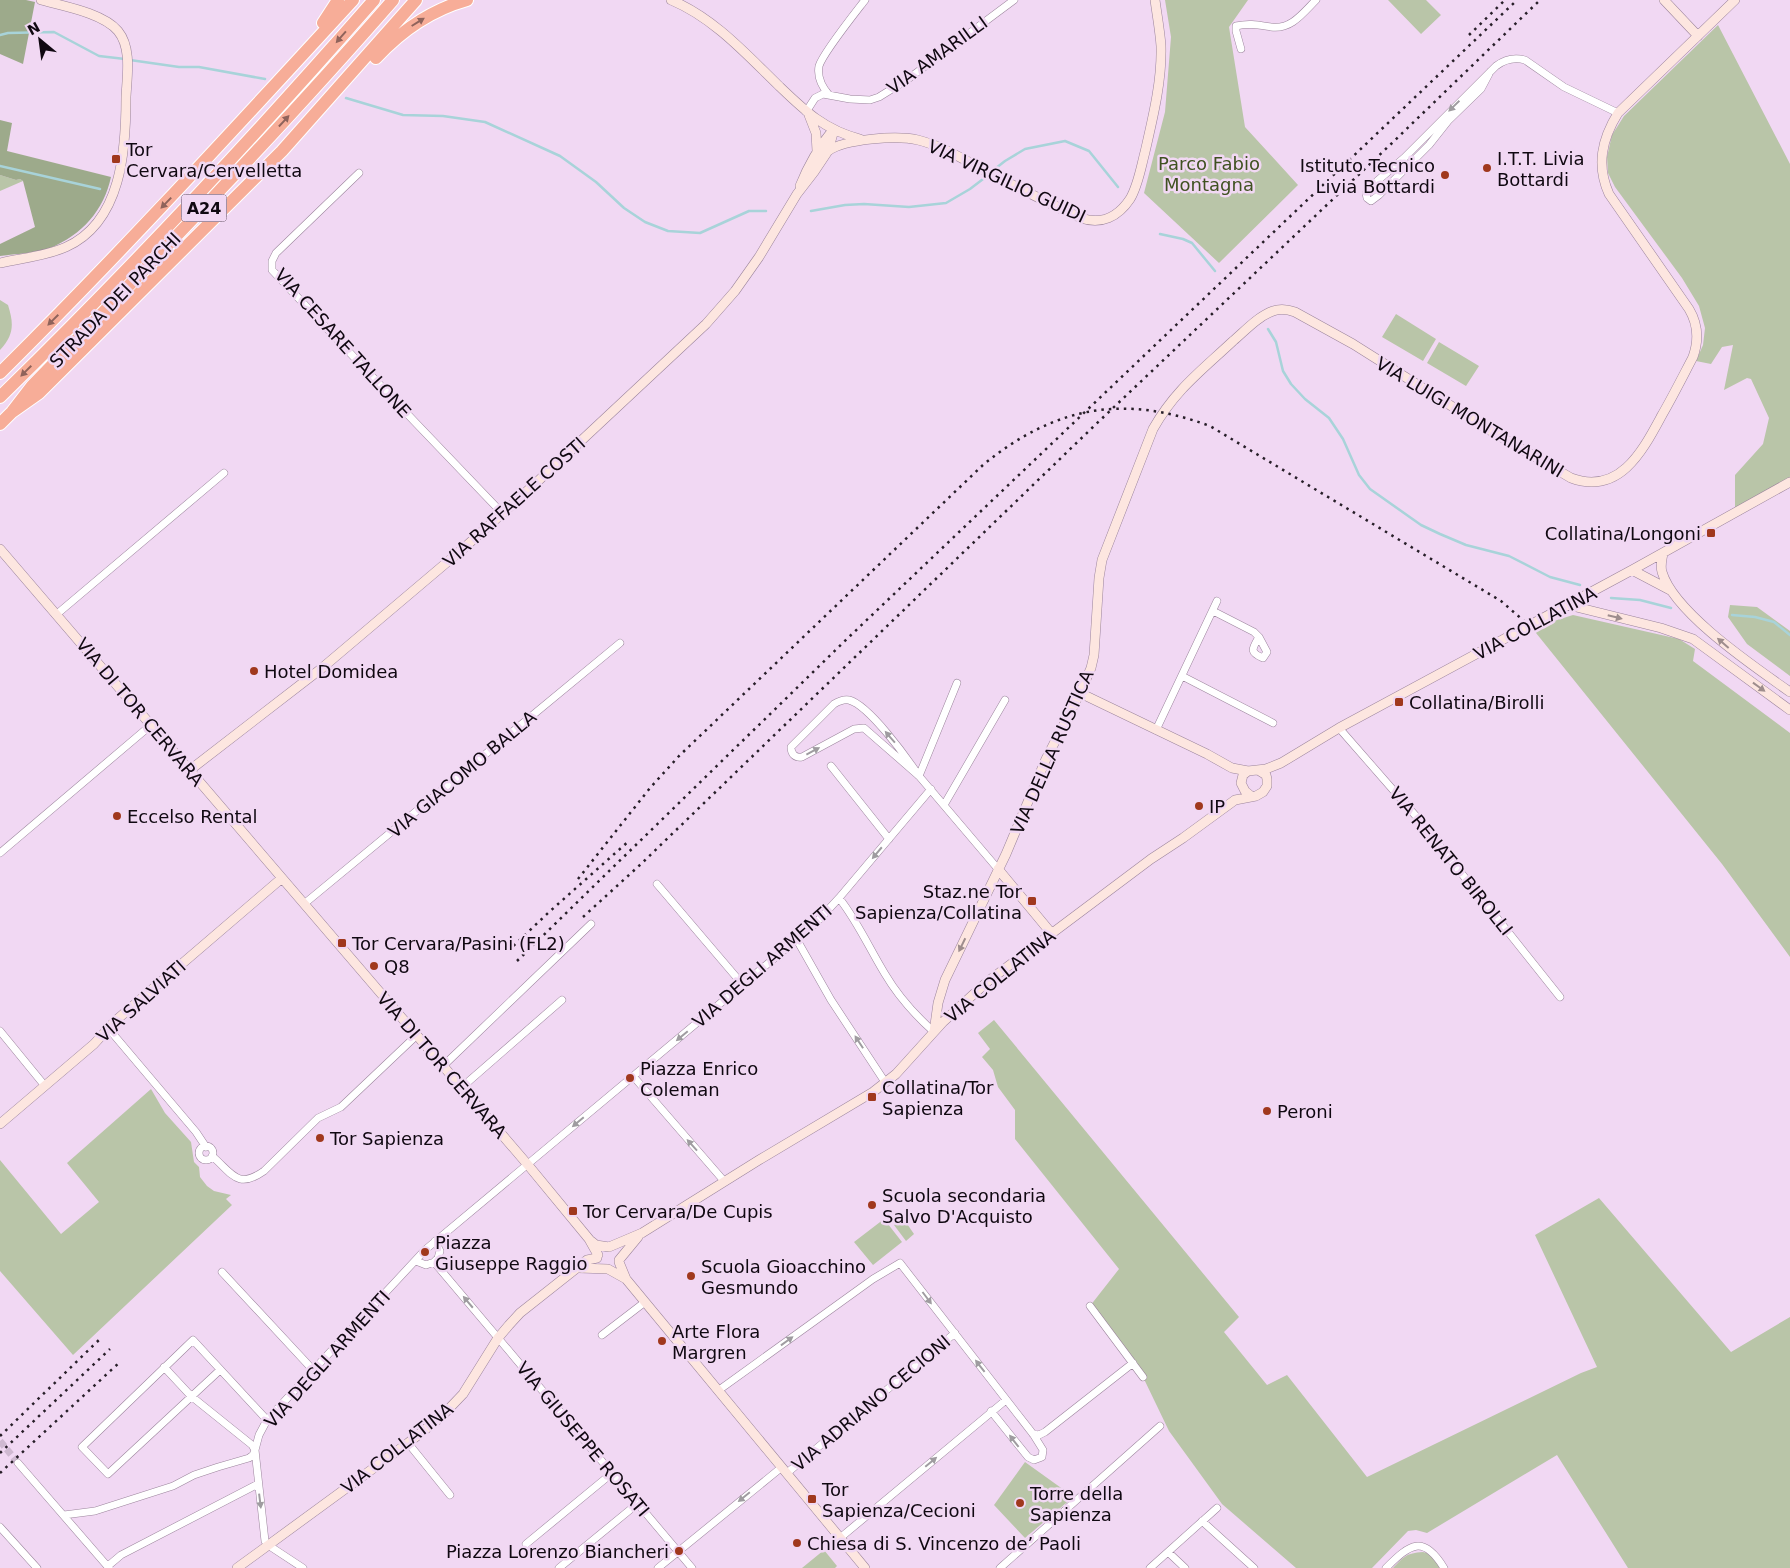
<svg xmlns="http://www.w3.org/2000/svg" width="1790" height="1568" font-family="'DejaVu Sans',sans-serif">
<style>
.green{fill:#b9c5a8}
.forest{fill:#9daa8b}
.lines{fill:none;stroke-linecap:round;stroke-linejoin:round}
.stream{stroke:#a8d3d9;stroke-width:2.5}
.street-tunnel{stroke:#cfb9d1;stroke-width:7;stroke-dasharray:7 3.5;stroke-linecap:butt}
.street-casing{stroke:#9b849c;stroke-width:8}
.secondary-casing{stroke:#9b849c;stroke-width:10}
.highway-casing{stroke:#fff;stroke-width:14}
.street{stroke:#fff;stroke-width:7}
.secondary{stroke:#fde6e0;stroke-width:9}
.highway{stroke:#f7ad98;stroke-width:12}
.rail{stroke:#271e28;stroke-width:2.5;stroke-dasharray:2.5 5;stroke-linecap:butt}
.oneway{fill:#8f635b}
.oneway2{fill:#9f9ca0}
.oneway3{fill:#9e8d8d}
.poi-dot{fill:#a0381d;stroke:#f1d8f3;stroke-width:2}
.labels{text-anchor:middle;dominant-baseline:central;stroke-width:5;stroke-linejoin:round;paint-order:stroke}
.shield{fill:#f1d8f3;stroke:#544655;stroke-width:1}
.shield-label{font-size:16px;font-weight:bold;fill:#100811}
.street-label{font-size:18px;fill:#100811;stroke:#f1d8f3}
.poi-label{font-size:18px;fill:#100811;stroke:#f1d8f3;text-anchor:start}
.park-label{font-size:18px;fill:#3f5120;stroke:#f1d8f3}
</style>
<rect width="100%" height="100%" fill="#f1d8f3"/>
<path class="green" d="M 1165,0 L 1248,0 L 1229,27 L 1245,127 L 1298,185 L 1219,263 L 1144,193 L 1165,112 L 1171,37 Z
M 1388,0 L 1426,0 L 1441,15 L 1421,34 Z
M 1718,25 L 1790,164 L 1790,479 L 1735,510 L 1735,475 L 1763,444 L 1769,418 L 1751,379 L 1747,378 L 1724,390 L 1733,345 L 1722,347 L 1711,364 L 1696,361 L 1703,345 L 1705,328 L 1699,306 L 1682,278 L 1615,187 L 1608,173 L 1607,157 L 1612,135 L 1624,116 Z
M 0,175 L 16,180 L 20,179 L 23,181 L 0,191 Z
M 0,300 L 8,305 C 14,324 14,335 0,350 Z
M 1396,314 L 1436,339 L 1423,361 L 1382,337 Z
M 1439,342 L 1479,366 L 1466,386 L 1427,363 Z
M 1730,605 L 1757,607 L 1790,631 L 1790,676 L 1747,644 L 1728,617 Z
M 1573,615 L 1679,639 L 1695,649 L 1693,661 L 1790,733 L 1790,957 L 1722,864 L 1532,628 Z
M 994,1020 L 1239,1317 L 1224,1332 L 1267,1385 L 1287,1375 L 1367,1477 L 1581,1373 L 1597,1367 L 1535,1235 L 1599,1198 L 1731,1352 L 1790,1317 L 1790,1568 L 1628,1568 L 1557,1455 L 1427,1533 L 1416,1530 L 1408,1531 L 1372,1568 L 1296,1568 L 1222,1504 L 1169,1431 L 1143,1377 L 1090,1306 L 1119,1269 L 1015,1139 L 1015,1110 L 998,1087 L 993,1070 L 982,1057 L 990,1049 L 978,1033 Z
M 151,1089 L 165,1113 L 191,1142 L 194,1162 L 199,1167 L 200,1177 L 207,1186 L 214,1191 L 231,1195 L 226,1199 L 232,1205 L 73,1355 L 0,1271 L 0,1160 L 61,1234 L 99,1202 L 67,1163 Z
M 903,1218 L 914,1234 L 906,1241 L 894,1225 Z
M 884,1219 L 902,1242 L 873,1265 L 854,1242 Z
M 1025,1462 L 1064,1490 L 1072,1498 L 1025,1538 L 994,1505 Z
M 824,1550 L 837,1566 L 835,1568 L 802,1568 Z
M 1423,1552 L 1430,1554 L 1441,1568 L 1393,1568 C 1404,1557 1406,1553 1423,1552 Z"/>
<path class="forest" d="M 0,0 L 26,0 L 35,2 L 23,64 L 0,54 Z
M 0,120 L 12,123 L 7,151 L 111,177 C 104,210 82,235 50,248 C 35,253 16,254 0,256 L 0,244 L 35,227 L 23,181 L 20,179 L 16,180 L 0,175 Z"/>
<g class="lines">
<path class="stream" d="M 0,35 L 8,33 L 54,32 L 99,56 L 125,59
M 130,60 L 179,67 L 199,67 L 265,79
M 346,98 L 403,115 L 443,116 L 485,122 L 560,156 L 596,182 L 624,208 L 645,222 L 668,231 L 700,233 L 749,211 L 766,211
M 0,166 L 100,189
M 991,172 L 1005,161 L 1025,149 L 1065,141 L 1089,151 L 1118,187
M 811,211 L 845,205 L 864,204 L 909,207 L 946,203 L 970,189 L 987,176
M 1160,234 L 1183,239 L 1192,243 L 1215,271
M 1268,329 L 1276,342 L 1283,371 L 1291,384 L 1305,399 L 1329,418 L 1343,439 L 1359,475 L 1370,489 L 1421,525 L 1440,534 L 1466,545 L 1509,556 L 1550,577 L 1580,585
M 1611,598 L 1640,600 L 1671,608
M 1732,615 L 1755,617 L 1774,622 L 1790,635"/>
<path class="street-tunnel" d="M 0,1441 L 18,1463"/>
<g class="street-casing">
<path id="street" d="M 1241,49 L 1236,31 L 1236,26 C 1249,23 1258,25 1271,27 C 1291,30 1303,13 1316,0
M 1490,72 L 1481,89 L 1448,121 L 1429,145 L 1379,195 L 1371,201 L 1367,198 L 1366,193 L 1369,188 L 1404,158 L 1496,66 C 1504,60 1514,57 1525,60 L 1564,87 L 1618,113
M 829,95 C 822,87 817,77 819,66 C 823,53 855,13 865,0
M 806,112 L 815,98 L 823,94 L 850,99 L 870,100 L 879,97 L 908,79 L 1014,0
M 359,173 L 276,253 L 272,261 L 272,270 L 414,421 L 503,514
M 1213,611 L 1254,632 L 1259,637 L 1267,652 L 1263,658 C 1249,652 1252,649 1259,637
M 57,614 L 224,473
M 1182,676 L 1273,723
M 1339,728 L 1415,815 L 1560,997
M 1156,730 L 1217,601
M 831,766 L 889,839
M 919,776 C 907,758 869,705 849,700 C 843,699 839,701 834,704 L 791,747 C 791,754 795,758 802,757 L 854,729 L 864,728 L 919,776 L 998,869
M 919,776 L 957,683
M 944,805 L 1005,700
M 0,853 L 151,725
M 657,884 L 743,985
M 839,898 C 858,922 869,948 885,974 C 898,996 915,1015 934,1032
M 304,904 L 620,643
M 797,940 L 831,1000 L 885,1082
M 108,1028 L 196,1132 L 206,1147
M 0,1031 L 45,1086
M 443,1066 L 591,924
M 633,1076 L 724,1181
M 461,1088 L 562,1000
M199 1153a7 7 0 1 1 14 0a7 7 0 1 1-14 0Z
M 212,1156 C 232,1173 237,1190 264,1171 L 318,1118 L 341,1107 L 417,1035
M 435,1241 L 440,1251 L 438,1258 L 434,1262 L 692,1568
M 416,1261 L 426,1265 L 434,1262
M 222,1272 L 314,1371
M 1090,1306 L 1143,1377
M 602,1335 L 645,1302
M 220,1370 L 108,1474 L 82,1447 L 193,1340 L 267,1420
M 719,1390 L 873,1279 L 900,1263 L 1033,1434 L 1043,1450 L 1042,1457 L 1034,1460 L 1028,1457 L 991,1411
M 1033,1434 L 1039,1435 L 1045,1432 L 1133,1363
M 408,1443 L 450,1495
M 18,1463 L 109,1568
M 787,1473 L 955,1333
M 64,1515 L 95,1511 L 173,1486 L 194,1475 L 218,1467 L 249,1458 L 253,1455 L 255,1450 L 252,1445 L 191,1396 L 164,1367
M 1202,1521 L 1254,1568
M 0,1527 L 37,1568
M 840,1538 L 1006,1400
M 526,1544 L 611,1474
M 1168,1552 L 1185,1568
M 108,1566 L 121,1555 L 258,1484
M 303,1568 L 268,1545 L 265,1541 L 255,1450 L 259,1435 L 267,1420 L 425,1250 L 814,925 L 839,898 L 931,789
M 559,1568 L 637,1504
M 658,1568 L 782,1467
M 1000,1568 L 1160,1426
M 1150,1568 L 1217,1508
M 1386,1568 C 1410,1544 1423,1534 1444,1568"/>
</g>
<g class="secondary-casing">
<path id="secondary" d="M 671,0 C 714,18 746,54 778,85 C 804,110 824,130 860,139
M 1664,0 L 1698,36
M 809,115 L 816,133 L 817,151
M 828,151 C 845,139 897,135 918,140 C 943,146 968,162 991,174 C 1021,189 1050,204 1081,218 C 1101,225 1118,217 1130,199 C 1138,186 1141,167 1145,152 C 1153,117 1162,81 1161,46 C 1160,31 1157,15 1155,0
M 800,186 C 808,166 818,148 832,131
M 0,263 C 22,258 46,256 66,247 C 122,222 126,149 126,97 C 127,76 132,48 118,31 C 103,13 63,6 41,0
M 0,549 L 528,1165 L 589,1239 L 598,1255
M 1663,553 C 1662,560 1660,566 1662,572 C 1674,613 1755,667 1790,692
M 1632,570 L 1670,590
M 1568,605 L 1661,628 L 1693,639 L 1790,710
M 1080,693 L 1207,754 L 1232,768 L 1248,771
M 190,770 L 322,668 L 465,547 L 537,482 L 706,324 L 735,291 L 759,257 L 797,194 L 814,172 L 828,151 L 834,130
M 1251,796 L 1245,791 L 1241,783 L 1243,775 L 1248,771 L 1266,769 L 1281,763 L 1339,728 L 1632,570 L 1790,482
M 998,869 L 1052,934
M 934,1032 L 938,1003 L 945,980 L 1006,854 L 1046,759 L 1080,693 L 1091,668 L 1094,655 L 1099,578 L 1102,560 L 1153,429 C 1175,390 1201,371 1233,341 C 1245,331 1257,317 1273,311 C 1281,308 1287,309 1295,312 L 1353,344 L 1491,431 L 1571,478 C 1620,496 1643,450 1662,415 C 1673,396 1683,376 1693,357 C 1699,340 1698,324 1689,309 L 1609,194 C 1596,165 1602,139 1618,113 L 1735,0
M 0,1124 L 94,1044 L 114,1022 L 282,878
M 591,1241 L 596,1245 L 609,1247 L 642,1233 L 759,1160 L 873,1092 L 896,1074 L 943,1022 L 987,982 L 1151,859 L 1183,838 L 1235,800 L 1256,796 L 1263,792 L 1267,786 L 1267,779 L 1266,775 L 1258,770
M 619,1260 L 638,1237
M 619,1262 L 626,1279 L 865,1568
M 579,1268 L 608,1269 L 626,1279
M 237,1568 L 408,1443 L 441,1417 L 463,1394 L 498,1338 L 509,1325 L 520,1313 L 587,1260 L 597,1258"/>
</g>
<g class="highway-casing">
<path id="highway" d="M 323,23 L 338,0
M 376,58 C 401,31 431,10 467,0
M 0,373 C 122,252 237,126 353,0
M 0,397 C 130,270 254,137 374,0
M 12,412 L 39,393 L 282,151 L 416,0
M 0,424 L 12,412 L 32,386 C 155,259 277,133 393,0"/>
</g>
<use href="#street" class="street"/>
<use href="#secondary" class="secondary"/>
<use href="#highway" class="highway"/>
<path class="rail" d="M 1469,35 L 1505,0
M 578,879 L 650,788 L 679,756 L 984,464 C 1056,406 1123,394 1210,426 L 1501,601 L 1532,628
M 583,917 L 641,864 L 1093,427 L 1391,144 L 1540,0
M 508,951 L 548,913 L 630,840
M 517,961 L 850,636 L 1517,0
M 0,1436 L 100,1339
M 0,1453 L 110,1349
M 0,1473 L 121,1361"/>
</g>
<defs><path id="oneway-solid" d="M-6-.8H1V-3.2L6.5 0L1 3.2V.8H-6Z" transform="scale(1.25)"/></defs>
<g class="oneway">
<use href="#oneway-solid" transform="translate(418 22) rotate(-32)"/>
<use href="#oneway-solid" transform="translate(341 37) rotate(131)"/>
<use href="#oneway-solid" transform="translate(284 121) rotate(-47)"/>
<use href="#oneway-solid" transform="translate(166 203) rotate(134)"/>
<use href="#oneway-solid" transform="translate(53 320) rotate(135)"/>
<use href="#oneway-solid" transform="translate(26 371) rotate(135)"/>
</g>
<g class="oneway2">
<use href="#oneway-solid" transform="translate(1454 106) rotate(136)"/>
<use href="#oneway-solid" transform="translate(890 737) rotate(-131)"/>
<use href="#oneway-solid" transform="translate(813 751) rotate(-28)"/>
<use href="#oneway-solid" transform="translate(877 853) rotate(130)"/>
<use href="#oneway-solid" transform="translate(682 1036) rotate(140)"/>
<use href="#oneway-solid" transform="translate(859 1042) rotate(-123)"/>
<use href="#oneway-solid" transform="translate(578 1122) rotate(140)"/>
<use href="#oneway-solid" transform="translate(692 1145) rotate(-132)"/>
<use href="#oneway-solid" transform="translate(927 1298) rotate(53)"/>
<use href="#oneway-solid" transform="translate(468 1302) rotate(-130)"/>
<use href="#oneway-solid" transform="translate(787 1341) rotate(-36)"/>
<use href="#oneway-solid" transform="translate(980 1366) rotate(-128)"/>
<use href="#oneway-solid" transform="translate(1014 1441) rotate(-128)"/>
<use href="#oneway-solid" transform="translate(931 1462) rotate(-40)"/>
<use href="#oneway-solid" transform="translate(744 1497) rotate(141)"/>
<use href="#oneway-solid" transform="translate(260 1501) rotate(83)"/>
</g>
<g class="oneway3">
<use href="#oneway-solid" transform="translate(1615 617) rotate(14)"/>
<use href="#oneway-solid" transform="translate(1723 643) rotate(-139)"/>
<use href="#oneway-solid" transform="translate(1759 687) rotate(36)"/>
<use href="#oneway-solid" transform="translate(962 945) rotate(116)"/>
</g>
<g class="poi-dot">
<rect x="111" y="154" width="10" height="10" rx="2.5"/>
<circle cx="1487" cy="168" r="5"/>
<circle cx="1445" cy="175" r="5"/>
<rect x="1706" y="528" width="10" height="10" rx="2.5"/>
<circle cx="254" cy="671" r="5"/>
<rect x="1394" y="697" width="10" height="10" rx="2.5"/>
<circle cx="1199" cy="806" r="5"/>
<circle cx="117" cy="816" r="5"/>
<rect x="1027" y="896" width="10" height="10" rx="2.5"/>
<rect x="337" y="938" width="10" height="10" rx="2.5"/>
<circle cx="374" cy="966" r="5"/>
<circle cx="630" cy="1078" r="5"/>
<rect x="867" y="1092" width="10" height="10" rx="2.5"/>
<circle cx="1267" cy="1111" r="5"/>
<circle cx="320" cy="1138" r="5"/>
<circle cx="872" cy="1205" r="5"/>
<rect x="568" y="1206" width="10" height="10" rx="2.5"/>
<circle cx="425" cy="1252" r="5"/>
<circle cx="691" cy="1276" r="5"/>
<circle cx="662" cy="1341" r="5"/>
<rect x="807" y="1494" width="10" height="10" rx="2.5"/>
<circle cx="1020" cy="1503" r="5"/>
<circle cx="797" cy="1543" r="5"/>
<circle cx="679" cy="1551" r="5"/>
</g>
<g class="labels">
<rect class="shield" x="181.5" y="194.5" width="45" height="27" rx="4"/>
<g class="shield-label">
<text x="204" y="208">A24</text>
</g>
<g class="street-label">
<text transform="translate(937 55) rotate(-36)">VIA AMARILLI</text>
<text transform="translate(1007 181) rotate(25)">VIA VIRGILIO GUIDI</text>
<text transform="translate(115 300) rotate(-46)">STRADA DEI PARCHI</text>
<text transform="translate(343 343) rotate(48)">VIA CESARE TALLONE</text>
<text transform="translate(1470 417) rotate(31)">VIA LUIGI MONTANARINI</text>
<text transform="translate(514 502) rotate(-42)">VIA RAFFAELE COSTI</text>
<text transform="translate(1535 623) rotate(-28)">VIA COLLATINA</text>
<text transform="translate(140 712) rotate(50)">VIA DI TOR CERVARA</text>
<text transform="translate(1052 752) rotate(-66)">VIA DELLA RUSTICA</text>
<text transform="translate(462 774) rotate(-40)">VIA GIACOMO BALLA</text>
<text transform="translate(1451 861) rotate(51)">VIA RENATO BIROLLI</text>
<text transform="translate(762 966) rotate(-41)">VIA DEGLI ARMENTI</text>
<text transform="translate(1000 976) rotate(-39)">VIA COLLATINA</text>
<text transform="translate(141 1001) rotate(-42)">VIA SALVIATI</text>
<text transform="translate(442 1065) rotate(49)">VIA DI TOR CERVARA</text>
<text transform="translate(327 1359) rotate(-48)">VIA DEGLI ARMENTI</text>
<text transform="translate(871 1403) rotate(-40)">VIA ADRIANO CECIONI</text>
<text transform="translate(583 1439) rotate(50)">VIA GIUSEPPE ROSATI</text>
<text transform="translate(397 1448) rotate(-38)">VIA COLLATINA</text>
</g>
<g class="poi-label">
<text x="126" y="149">Tor<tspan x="126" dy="21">Cervara/Cervelletta</tspan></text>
<text x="1497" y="158">I.T.T. Livia<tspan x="1497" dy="21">Bottardi</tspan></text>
<text x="1435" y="165" text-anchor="end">Istituto Tecnico<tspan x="1435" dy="21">Livia Bottardi</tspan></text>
<text x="1701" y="533" text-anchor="end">Collatina/Longoni</text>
<text x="264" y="671">Hotel Domidea</text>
<text x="1409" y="702">Collatina/Birolli</text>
<text x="1209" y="806">IP</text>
<text x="127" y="816">Eccelso Rental</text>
<text x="1022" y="891" text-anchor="end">Staz.ne Tor<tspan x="1022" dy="21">Sapienza/Collatina</tspan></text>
<text x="352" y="943">Tor Cervara/Pasini (FL2)</text>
<text x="384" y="966">Q8</text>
<text x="640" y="1068">Piazza Enrico<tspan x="640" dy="21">Coleman</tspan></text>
<text x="882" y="1087">Collatina/Tor<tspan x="882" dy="21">Sapienza</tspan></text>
<text x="1277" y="1111">Peroni</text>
<text x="330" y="1138">Tor Sapienza</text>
<text x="882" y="1195">Scuola secondaria<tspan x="882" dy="21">Salvo D'Acquisto</tspan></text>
<text x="583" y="1211">Tor Cervara/De Cupis</text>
<text x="435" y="1242">Piazza<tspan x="435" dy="21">Giuseppe Raggio</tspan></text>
<text x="701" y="1266">Scuola Gioacchino<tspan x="701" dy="21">Gesmundo</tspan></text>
<text x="672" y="1331">Arte Flora<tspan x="672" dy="21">Margren</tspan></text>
<text x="822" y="1489">Tor<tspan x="822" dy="21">Sapienza/Cecioni</tspan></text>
<text x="1030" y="1493">Torre della<tspan x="1030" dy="21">Sapienza</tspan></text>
<text x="807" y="1543">Chiesa di S. Vincenzo de’ Paoli</text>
<text x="669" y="1551" text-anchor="end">Piazza Lorenzo Biancheri</text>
</g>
<g class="park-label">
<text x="1209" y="163">Parco Fabio<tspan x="1209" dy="21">Montagna</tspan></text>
</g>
</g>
<g transform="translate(40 40) rotate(331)" stroke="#f1d8f3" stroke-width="4" paint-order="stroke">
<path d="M0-4L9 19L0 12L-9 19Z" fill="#100811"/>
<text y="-8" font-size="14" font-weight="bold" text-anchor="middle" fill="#100811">N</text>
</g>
</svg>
